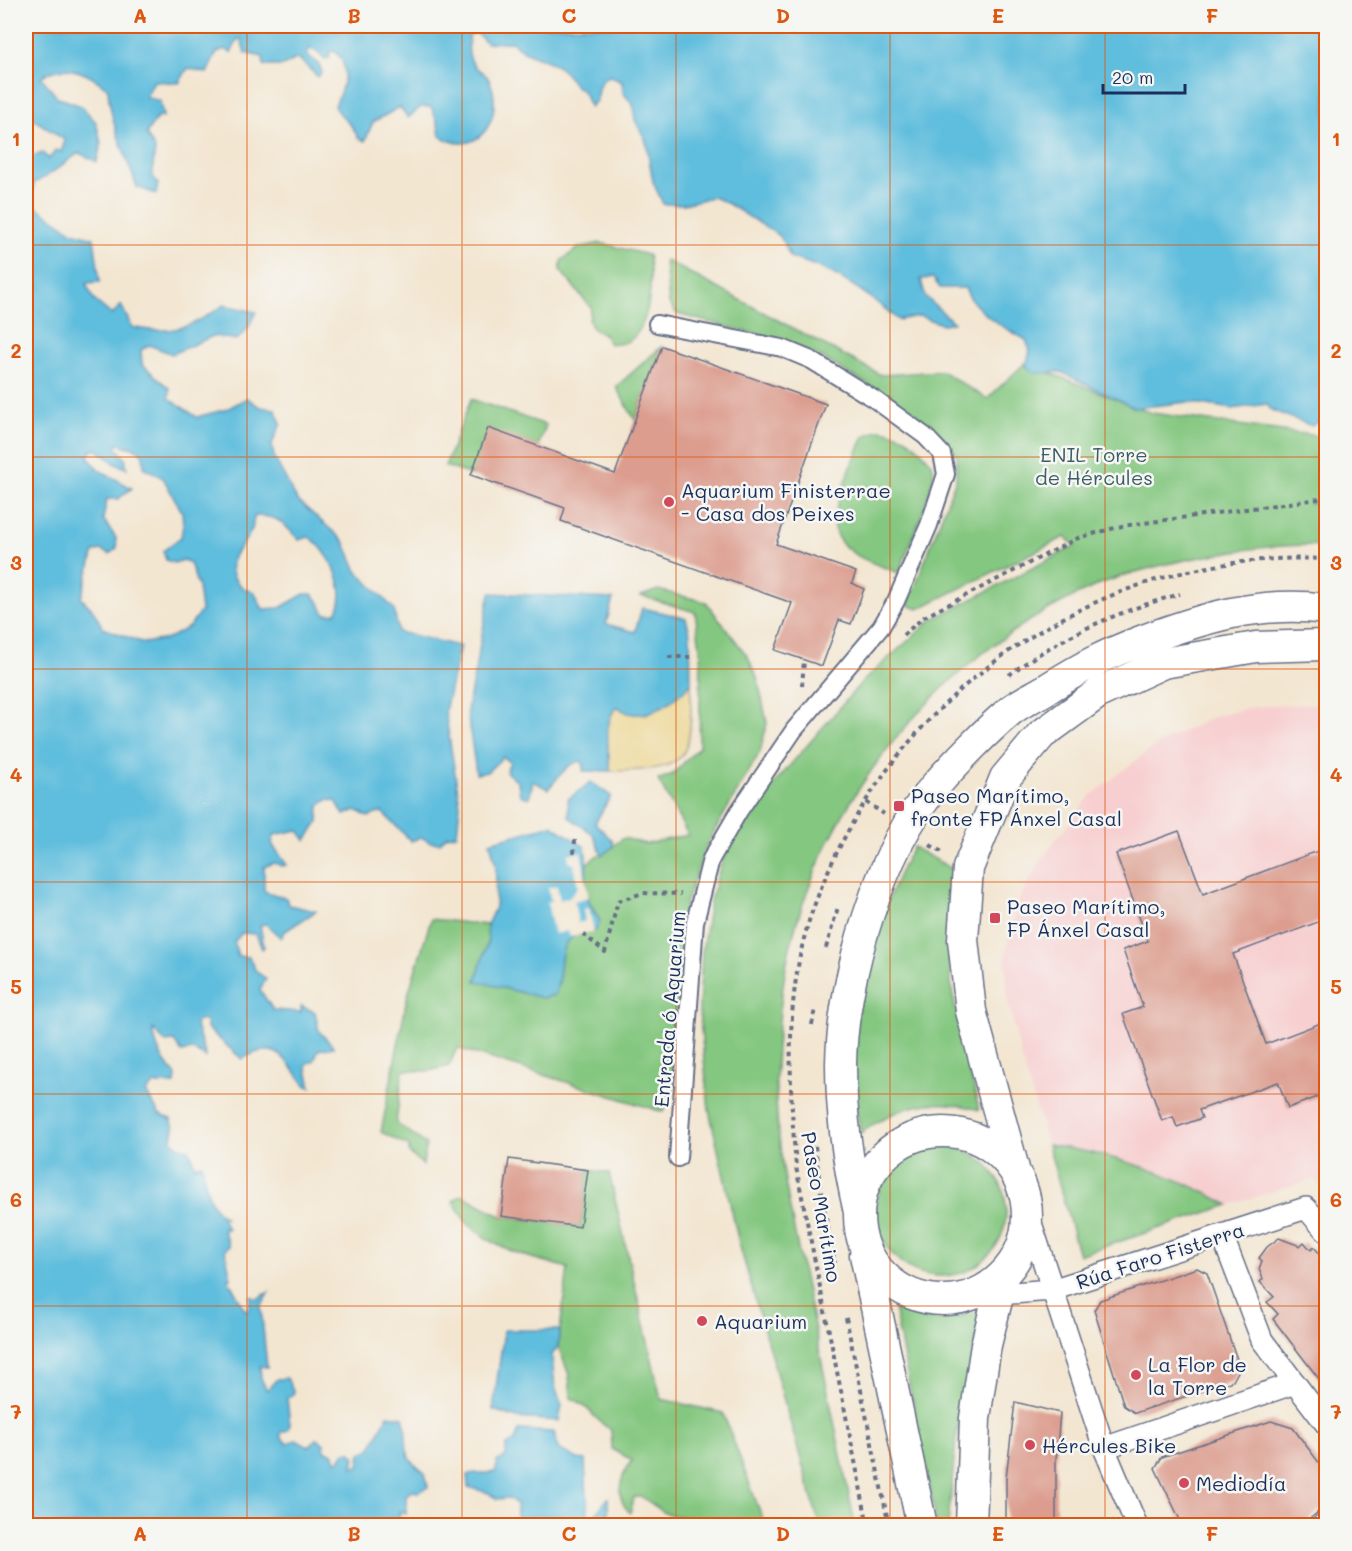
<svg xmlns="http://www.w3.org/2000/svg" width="1352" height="1551" font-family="Mali,sans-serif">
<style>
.built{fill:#f7cfd0}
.green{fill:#84c780;stroke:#507b6f;stroke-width:1.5}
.sand{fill:#eeda9e;stroke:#84847e;stroke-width:1.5}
.water{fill:#5fbddd;stroke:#3d769e;stroke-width:1.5;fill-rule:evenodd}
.pier{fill:#f3e6d1}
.building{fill:#dc9d8f}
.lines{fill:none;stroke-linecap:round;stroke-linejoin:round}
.pedestrian-casing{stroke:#676f86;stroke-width:20}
.minor-casing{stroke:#676f86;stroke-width:24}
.secondary-casing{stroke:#676f86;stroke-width:33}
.path{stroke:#676f86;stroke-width:4;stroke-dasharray:4.5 4.5;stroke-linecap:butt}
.pedestrian{stroke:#fff;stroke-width:16}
.minor{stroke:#fff;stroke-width:21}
.secondary{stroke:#fff;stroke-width:30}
.grid{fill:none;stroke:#de5710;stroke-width:1.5;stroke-opacity:0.55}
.poi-dot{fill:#d1495b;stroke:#f6f6f2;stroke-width:2}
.labels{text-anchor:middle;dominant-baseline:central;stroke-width:5;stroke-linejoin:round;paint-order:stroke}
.park-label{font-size:20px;fill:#3a5d68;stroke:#f6f6f2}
.poi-label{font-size:20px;fill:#1b2f5e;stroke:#f6f6f2;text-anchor:start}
.street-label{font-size:20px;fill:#1b2f5e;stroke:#f6f6f2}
.neatline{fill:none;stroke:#de5710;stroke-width:2}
.grid-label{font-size:20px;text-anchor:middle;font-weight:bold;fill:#de5710}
</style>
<rect width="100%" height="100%" fill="#f6f6f2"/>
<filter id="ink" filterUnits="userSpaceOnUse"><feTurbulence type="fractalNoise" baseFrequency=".0167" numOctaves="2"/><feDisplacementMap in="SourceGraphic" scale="12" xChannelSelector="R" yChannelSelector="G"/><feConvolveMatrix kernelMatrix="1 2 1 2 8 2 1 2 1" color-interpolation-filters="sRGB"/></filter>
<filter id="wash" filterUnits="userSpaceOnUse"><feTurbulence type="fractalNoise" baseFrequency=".008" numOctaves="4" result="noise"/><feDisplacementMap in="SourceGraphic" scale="24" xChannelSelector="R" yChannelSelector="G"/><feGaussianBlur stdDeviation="1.35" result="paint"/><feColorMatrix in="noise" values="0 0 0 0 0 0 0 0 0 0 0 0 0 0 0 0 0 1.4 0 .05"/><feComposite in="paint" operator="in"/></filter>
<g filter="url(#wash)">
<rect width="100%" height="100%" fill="#f3e6d1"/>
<path class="built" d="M 1326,703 L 1326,1193 L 1314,1179 L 1229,1205 L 1203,1191 L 1093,1152 L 1048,1145 L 1026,1075 L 1008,1002 L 1005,954 L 1018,903 L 1039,862 L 1090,796 L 1156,745 L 1215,716 L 1254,707 Z"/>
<path class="green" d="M 601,243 L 648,255 C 654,281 651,354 608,343 L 605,335 L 593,329 L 589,321 L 591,308 L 560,270 L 562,260 L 580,247 Z
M 665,260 L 881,375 L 942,371 L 987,399 L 1025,363 L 1152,413 L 1326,437 L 1326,502 L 1308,504 L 1326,503 L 1326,546 C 1283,543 1238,550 1196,558 C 1164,564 1131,572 1100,584 C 949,649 830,786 790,947 C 781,985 778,1026 776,1065 C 773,1139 791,1214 806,1287 C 823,1366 839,1446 855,1525 L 822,1525 L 817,1516 L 739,1243 L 709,1110 L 699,1010 L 702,952 L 710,901 L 722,861 L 754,807 L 862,682 L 931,620 L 1075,546 L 1065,537 L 918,609 L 908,605 L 956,479 L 957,455 L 945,439 L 914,412 L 824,359 L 788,342 L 677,314 L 669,303 Z
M 662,346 L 635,420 L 616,387 Z
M 471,399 L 546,425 L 538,447 L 471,475 L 445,466 Z
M 878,430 C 893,431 905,436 916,446 C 922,452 930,459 933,467 C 937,484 906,553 899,573 C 879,565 851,558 838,538 C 825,517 855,459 864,436 Z
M 658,590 L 706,602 L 748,657 L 758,680 L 767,723 L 760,752 L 707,844 L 685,904 L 673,1091 L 663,1112 L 457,1048 L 449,1066 L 429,1071 L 403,1070 L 396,1123 L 426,1144 L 423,1165 L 409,1153 L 409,1146 L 381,1132 L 407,998 L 431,919 L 487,925 L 488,941 L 476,981 L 559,983 C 560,972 558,943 570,937 C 577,934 586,934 594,932 L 600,921 L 587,898 L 589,897 L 585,876 L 587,863 L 624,838 L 646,844 L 688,835 L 658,780 L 673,774 L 699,747 L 701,654 L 695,612 L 641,596 Z
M 913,847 L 954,870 L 946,926 L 952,991 L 979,1110 C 932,1096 899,1105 861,1133 C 858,1120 855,1106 854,1093 C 846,1022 878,908 913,847 Z
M 1048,1145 C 1112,1154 1172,1173 1229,1205 L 1079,1255 Z
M876 1211a65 65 0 1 1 130 0a65 65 0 1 1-130 0Z
M 588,1170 L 609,1173 L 661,1399 L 723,1413 L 765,1525 L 701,1525 L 685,1518 L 665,1513 L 642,1497 L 634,1497 L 630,1513 C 614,1497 620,1477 632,1460 L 612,1449 L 611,1430 C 594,1420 589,1405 571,1398 L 569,1375 L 558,1346 L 568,1268 C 534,1259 495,1250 469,1225 C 463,1219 458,1209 453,1201 L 462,1195 L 501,1216 L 580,1227 Z
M 894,1308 L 937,1320 L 981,1312 L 956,1439 L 948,1525 L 937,1525 Z"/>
<path class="sand" d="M 691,683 C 691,761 692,770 610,771 C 609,749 602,723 617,706 L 646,714 L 664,705 Z"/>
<path class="water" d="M 26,26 L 1326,26 L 1326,417 L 1312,426 L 1271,410 L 1267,404 L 1232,409 L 1188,402 L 1135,408 L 1061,372 L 1034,373 L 1026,366 L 1030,351 L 1026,340 C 1003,327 975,313 965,288 L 940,288 L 933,278 L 921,279 L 925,296 L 954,323 L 941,324 L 920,316 L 898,320 C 867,292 831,268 791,258 L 780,236 L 727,203 L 713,197 L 684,204 L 663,204 L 653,182 L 646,141 L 635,120 L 633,104 L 623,93 L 622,82 L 610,76 C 599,80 597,89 597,100 L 590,107 L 584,92 C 568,83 572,77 561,69 C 545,56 528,58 512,42 L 487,43 L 476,33 L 469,35 C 468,47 467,61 478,69 C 481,72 487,75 488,78 C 506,109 483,162 440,136 L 438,124 L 431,107 L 421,107 L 408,118 L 400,107 L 373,122 L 365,141 L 358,138 C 354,124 341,119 335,106 C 343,87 352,65 334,51 L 329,52 L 330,58 L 325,59 L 314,50 L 309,49 L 307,54 L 319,65 L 322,72 L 318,77 L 298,58 L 283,66 L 264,66 L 263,57 L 245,53 L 241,39 L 238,39 L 231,53 L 225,49 L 217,52 L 207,73 L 188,68 L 179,83 L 154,81 L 146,97 L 160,101 L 163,117 L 157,118 L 146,134 L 155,149 L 152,175 L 158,184 L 156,194 L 137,187 C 126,155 110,124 108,89 C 89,73 64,61 41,77 L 57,97 L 81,106 L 96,122 L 101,143 L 97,162 L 79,153 C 63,163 51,176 34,183 L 32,204 L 73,232 L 94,238 L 100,282 L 86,283 L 94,300 L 112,315 L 121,305 L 132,327 C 171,336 192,327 224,305 L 256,312 L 248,328 L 237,340 L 213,336 L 172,354 L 149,345 L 141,350 L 142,364 L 170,389 L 169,398 L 197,417 L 227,409 L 247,398 L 260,407 L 275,409 L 281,423 L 272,444 L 274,457 L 297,500 L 344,541 L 357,571 L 394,609 L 398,632 L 460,646 L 445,711 L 460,805 L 457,834 L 446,836 L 440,843 L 430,842 L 421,837 L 411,841 L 382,812 L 368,817 L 356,810 L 344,815 L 336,801 L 327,800 L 319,806 L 318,823 L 306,840 L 298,830 L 274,835 L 272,844 L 287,865 L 282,866 L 274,863 L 264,867 L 264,891 L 286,898 L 289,905 L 316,911 L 284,932 L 281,938 L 266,924 L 260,925 L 264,947 L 262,949 L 256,934 L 242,933 L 234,942 L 238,956 L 249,957 L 256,971 L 266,979 L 260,990 L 273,1010 L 301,1012 L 301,1006 L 315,1012 L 319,1031 L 334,1047 L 318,1050 L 314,1061 L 306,1064 L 311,1087 L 306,1086 C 285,1060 278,1038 242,1059 L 207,1028 L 206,1021 L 199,1020 L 195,1023 L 206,1057 L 193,1050 L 182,1052 L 174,1041 L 165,1042 L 153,1029 C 156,1048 162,1061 176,1075 L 175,1084 L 155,1084 L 146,1092 L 159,1114 L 171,1119 L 174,1128 L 172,1140 L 179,1147 L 189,1149 L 195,1166 L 202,1164 C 205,1182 208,1208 225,1217 L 222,1219 L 228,1229 L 223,1229 L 229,1246 L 225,1250 L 231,1278 L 228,1279 L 245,1310 L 248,1310 L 251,1296 L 257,1299 L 269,1292 L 261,1307 L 267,1367 L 260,1366 L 261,1379 L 267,1390 L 277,1379 L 287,1378 L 294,1393 L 287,1398 L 290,1425 L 288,1430 L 281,1432 L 281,1437 L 287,1443 L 296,1440 L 309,1447 L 317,1438 L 324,1444 L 325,1450 L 334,1455 L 336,1461 L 340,1460 L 345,1452 L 351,1452 L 355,1457 L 353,1467 L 359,1466 L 361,1453 L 370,1449 L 388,1415 L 403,1417 C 411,1440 397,1454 425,1473 L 428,1487 L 419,1492 L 411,1491 L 406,1496 L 406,1514 L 399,1511 L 400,1520 L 406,1520 L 407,1525 L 26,1525 L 26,158 L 43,153 L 49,159 L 56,150 L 61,152 L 65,140 C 51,132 41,122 26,116 ZM 118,444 L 137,449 L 143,455 L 144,467 L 163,478 L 182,512 L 183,525 L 181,537 L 163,551 L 166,560 L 174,563 L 184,560 L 190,563 L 198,587 L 201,611 L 189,627 L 167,639 L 144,643 L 103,628 L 93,610 L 81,598 L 94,552 L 101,550 L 109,554 L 117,548 L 116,538 L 103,519 L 107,499 L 118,499 L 132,488 L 99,470 L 88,457 L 91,451 L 96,449 L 116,464 L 127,468 L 125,458 L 116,447 ZM 255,516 C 278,515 284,524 299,540 L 309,537 C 330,551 350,590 336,613 L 325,614 L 319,602 L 312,594 L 304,594 L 280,608 L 263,609 L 254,592 C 245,590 240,587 235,579 C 223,558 245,546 252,529 C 254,524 252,521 255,516 Z
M 490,593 L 613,599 L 606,624 L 635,632 L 642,608 L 686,618 L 690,634 L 691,683 C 675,701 639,728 617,706 C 602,723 609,749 610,771 L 583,771 L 584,765 L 581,761 C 565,764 559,778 548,789 L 533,781 L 529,798 L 520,795 L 518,782 L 506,772 L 510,762 L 503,757 L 487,772 L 476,774 L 475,766 L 467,711 Z
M 591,782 L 611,796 L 595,823 L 612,840 L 613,847 L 602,855 L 593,834 L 569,817 L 568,799 Z
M 552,825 L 585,847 C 590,879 578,891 600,921 L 596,930 C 549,936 567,961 555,995 L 542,998 L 476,981 L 488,941 L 487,925 L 495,907 L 496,866 L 490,842 Z
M 504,1330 L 560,1330 L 558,1346 L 552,1355 L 555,1388 L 562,1405 L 559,1421 L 517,1418 L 493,1410 Z
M 519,1430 L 554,1432 L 558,1449 L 578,1459 L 585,1460 L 588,1519 L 591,1523 L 595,1521 L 597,1512 L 608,1498 L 609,1525 L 518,1525 L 516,1504 L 509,1498 L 497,1499 L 489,1493 L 468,1487 L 467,1475 C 477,1470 486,1476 496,1471 L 497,1462 L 506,1456 L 506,1446 L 515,1440 Z"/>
<path class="pier" d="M 581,852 L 589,897 L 574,901 L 578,923 L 585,921 L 583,909 L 589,908 L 594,932 L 570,937 L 568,931 L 554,934 L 547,902 L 551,901 L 548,888 L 557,886 L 560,900 L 569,897 L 578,887 L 574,864 L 569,862 L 568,854 Z"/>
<g id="blocks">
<path class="building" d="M 662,346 L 826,404 L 776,544 L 856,572 L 852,583 L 864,589 L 851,624 L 839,620 L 822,666 L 775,650 L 792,603 L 561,521 L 565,508 L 471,475 L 488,428 L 615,474 Z
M 1179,831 L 1203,894 L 1326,848 L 1326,919 L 1233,954 L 1266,1044 L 1326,1021 L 1326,1094 L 1288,1108 L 1278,1082 L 1199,1110 L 1202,1118 L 1177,1127 L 1173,1117 L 1162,1121 L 1123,1014 L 1143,1007 L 1123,950 L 1148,941 L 1116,854 Z
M 509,1159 L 588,1170 L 580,1227 L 501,1216 Z
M 1279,1238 L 1300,1246 L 1304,1242 L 1311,1250 L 1314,1247 L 1326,1261 L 1326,1388 L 1273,1319 L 1278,1314 L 1267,1302 L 1274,1297 L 1260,1282 L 1263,1279 L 1259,1269 L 1262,1261 L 1259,1258 L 1267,1247 Z
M 1197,1268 L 1207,1273 L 1240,1368 L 1233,1381 L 1135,1413 L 1124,1406 L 1094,1310 L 1100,1300 Z
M 1015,1402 L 1060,1413 L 1056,1460 L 1056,1526 L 1006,1526 L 1006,1478 Z
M 1271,1421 L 1293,1428 L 1326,1472 L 1324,1507 L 1301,1526 L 1183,1526 L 1155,1468 L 1162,1457 Z"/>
</g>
</g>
<g filter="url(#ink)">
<use href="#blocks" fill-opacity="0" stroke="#676f86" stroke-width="1.5"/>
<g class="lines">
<g class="pedestrian-casing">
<path id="pedestrian" d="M 657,324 L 782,348 L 811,360 L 874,399 L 925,436 L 942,454 L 946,474 L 929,525 L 896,601 L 881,627 L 794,730 L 739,811 L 711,859 L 695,922 L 678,1158"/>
</g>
<g class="minor-casing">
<path id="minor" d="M 1028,1214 L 1104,1448 L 1137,1526
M 1222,1235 L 1262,1340 L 1326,1424
M 981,1291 L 999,1294 L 1052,1290 L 1306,1208 L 1326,1231
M 1104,1448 L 1295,1383
M 1322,1526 L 1326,1522"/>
</g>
<g class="secondary-casing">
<path id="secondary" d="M859 1216a84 84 0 1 1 168 0a84 84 0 1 1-168 0Z
M 1014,1169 L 971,1011 L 963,940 L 968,868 L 1005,778 L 1041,735 L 1100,692 L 1163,663 L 1256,647 L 1326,645
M 859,1212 C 848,1165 841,1113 841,1064 C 842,980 880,849 936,785 C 956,762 987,730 1010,711 C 1020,703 1033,697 1045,690 C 1079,669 1103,655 1141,641 C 1202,618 1261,600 1326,609
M 865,1255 L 922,1526
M 971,1526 L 975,1418 L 986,1345 L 1003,1276"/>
</g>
<path class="path" d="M 903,635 L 924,617 L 1078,538 L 1122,526 L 1326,498
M 668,657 L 690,657
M 1009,675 C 1060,636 1119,611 1180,594
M 802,686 L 804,660
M 866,802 L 884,814
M 930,845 L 944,853
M 574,853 L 575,840
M 583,934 L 605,952 L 618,901 L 643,893 L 681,894
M 826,948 L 838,907
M 812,1025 L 815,1009
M 815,1146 L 821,1193 L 835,1263
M 846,1318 L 889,1526
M 868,1526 L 796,1167 C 789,1082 784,990 813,909 C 890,693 1097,548 1326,559"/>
<use href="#pedestrian" class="pedestrian"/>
<use href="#minor" class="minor"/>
<use href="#secondary" class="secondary"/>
</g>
</g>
<path class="grid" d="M 247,26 L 247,1526M 462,26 L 462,1526M 676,26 L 676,1526M 890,26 L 890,1526M 1105,26 L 1105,1526M 26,245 L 1326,245M 26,457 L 1326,457M 26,669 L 1326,669M 26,882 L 1326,882M 26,1094 L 1326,1094M 26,1306 L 1326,1306"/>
<g class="poi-dot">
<circle cx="669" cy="502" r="6"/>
<rect x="893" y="800" width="12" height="12" rx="3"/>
<rect x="989" y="912" width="12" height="12" rx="3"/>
<circle cx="702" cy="1321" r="6"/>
<circle cx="1136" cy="1375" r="6"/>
<circle cx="1030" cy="1445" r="6"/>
<circle cx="1184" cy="1483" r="6"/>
</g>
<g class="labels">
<g class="park-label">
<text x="1094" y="454">ENIL Torre<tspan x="1094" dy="23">de Hércules</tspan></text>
</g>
<g class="poi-label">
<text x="681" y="490">Aquarium Finisterrae<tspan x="681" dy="23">- Casa dos Peixes</tspan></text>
<text x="911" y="795">Paseo Marítimo,<tspan x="911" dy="23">fronte FP Ánxel Casal</tspan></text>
<text x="1007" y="906">Paseo Marítimo,<tspan x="1007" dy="23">FP Ánxel Casal</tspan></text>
<text x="714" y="1321">Aquarium</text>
<text x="1148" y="1364">La Flor de<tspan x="1148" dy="23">la Torre</tspan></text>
<text x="1042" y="1445">Hércules Bike</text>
<text x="1196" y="1483">Mediodía</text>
</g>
<g class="street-label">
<text transform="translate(669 1009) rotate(-85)">Entrada ó Aquarium</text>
<text transform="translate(822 1207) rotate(80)">Paseo Marítimo</text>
<text transform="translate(1160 1255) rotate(-18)">Rúa Faro Fisterra</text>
</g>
</g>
<rect width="1352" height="1551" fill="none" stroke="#f6f6f2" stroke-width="66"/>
<path d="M1103 84v9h82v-9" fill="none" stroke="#1b2f5e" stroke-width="3"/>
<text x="1112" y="84" font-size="18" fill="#1b2f5e" stroke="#f6f6f2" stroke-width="4.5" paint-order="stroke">20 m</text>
<rect x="33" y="33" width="1286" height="1485" class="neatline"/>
<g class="grid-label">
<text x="140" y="23">A</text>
<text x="354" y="23">B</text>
<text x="569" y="23">C</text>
<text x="783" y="23">D</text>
<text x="998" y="23">E</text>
<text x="1212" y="23">F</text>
<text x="16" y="146">1</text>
<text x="1336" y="146">1</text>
<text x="16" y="358">2</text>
<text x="1336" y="358">2</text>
<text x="16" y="570">3</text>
<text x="1336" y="570">3</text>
<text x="16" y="782">4</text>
<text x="1336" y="782">4</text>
<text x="16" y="994">5</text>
<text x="1336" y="994">5</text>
<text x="16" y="1207">6</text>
<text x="1336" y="1207">6</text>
<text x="16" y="1419">7</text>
<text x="1336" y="1419">7</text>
<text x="140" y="1541">A</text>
<text x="354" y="1541">B</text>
<text x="569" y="1541">C</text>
<text x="783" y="1541">D</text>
<text x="998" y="1541">E</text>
<text x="1212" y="1541">F</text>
</g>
</svg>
